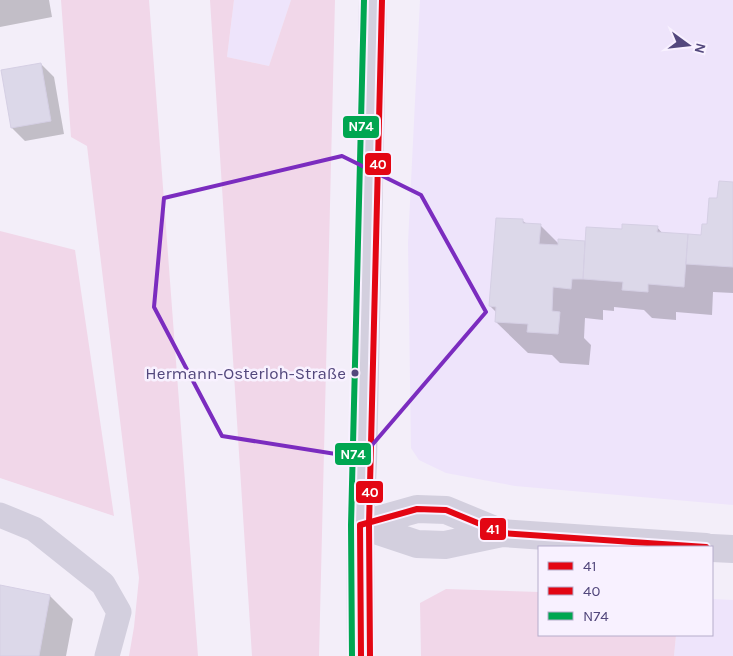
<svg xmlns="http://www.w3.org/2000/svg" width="733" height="656" font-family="Karla,sans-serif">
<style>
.residential{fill:#eee4fb}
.green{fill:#f1d7e9}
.shadow{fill:#0003}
.building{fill:#dcd8e9;stroke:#d5cfe4}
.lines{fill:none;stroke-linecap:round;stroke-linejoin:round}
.street{stroke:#d3cfde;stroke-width:25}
.secondary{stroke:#d3cfde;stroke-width:28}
.bus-1-casing{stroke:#f8f1ff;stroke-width:10}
.bus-2-casing{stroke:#f8f1ff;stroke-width:10}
.bus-3-casing{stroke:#f8f1ff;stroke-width:10}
.bus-1{stroke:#e30613;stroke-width:6}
.bus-2{stroke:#e30613;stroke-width:6}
.bus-3{stroke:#00a651;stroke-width:6}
.marked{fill:none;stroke:#7b2cbf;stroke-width:4;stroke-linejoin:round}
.bus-dot{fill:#53487d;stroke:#f8f1ff;stroke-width:2}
.labels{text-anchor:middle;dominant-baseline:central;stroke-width:5;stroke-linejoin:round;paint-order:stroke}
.bus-label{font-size:17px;fill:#53487d;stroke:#f8f1ff;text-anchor:end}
.line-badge{stroke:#f8f1ff;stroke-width:2}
.badge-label{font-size:14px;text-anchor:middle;font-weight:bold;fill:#fff}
</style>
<rect width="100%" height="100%" fill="#f3eef9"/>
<path class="residential" d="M 234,0 L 291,0 L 269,66 L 227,57 Z
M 420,0 L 733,0 L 733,505 L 515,486 L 446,473 L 419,460 L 411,448 L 408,243 Z
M 712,599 L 733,600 L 733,656 L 674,656 L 676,635 L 712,635 Z"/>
<path class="green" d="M 61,0 L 149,0 L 198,656 L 129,656 L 134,627 L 139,578 L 87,146 L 71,137 Z
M 210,0 L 234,0 L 227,57 L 269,66 L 291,0 L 335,0 L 319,656 L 252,656 Z
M 0,231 L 75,250 L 114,516 L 0,478 Z
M 446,589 L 539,592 L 539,635 L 676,635 L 674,656 L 421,656 L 420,603 Z"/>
<path class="shadow" d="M 0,0 L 49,0 L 52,17 L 0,27 Z
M 41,64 L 54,77 L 64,134 L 25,141 L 12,128 L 3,71 Z
M 733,184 L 733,293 L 713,292 L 712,315 L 676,312 L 676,320 L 652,318 L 644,310 L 614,307 L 614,311 L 603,310 L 603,320 L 585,318 L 584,338 L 591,345 L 589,365 L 560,363 L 552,355 L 528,353 L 496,322 L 497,313 L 490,306 L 523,221 L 527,224 L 540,225 L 559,244 L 585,242 L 586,244 L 623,231 L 657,227 L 663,234 L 703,236 L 719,199 Z
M 0,587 L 50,596 L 73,619 L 66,656 L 0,656 Z"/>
<path class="building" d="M 41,63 L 51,121 L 11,128 L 1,70 Z
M 719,181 L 733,182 L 733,267 L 686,264 L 688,234 L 701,235 L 702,224 L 707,224 L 709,198 L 717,198 Z
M 496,218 L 523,219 L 523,223 L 541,224 L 539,244 L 558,245 L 558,239 L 585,241 L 583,279 L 572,279 L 571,289 L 553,287 L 552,311 L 560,312 L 558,334 L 527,332 L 528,324 L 495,322 L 496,307 L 489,306 Z
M 622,224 L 658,226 L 657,232 L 688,234 L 684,287 L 648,284 L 648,292 L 622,290 L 623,282 L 583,279 L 586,227 L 622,229 Z
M 0,585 L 50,595 L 39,656 L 0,656 Z"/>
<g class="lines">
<path class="street" d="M 0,515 L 34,529 L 103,584 L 119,612 L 107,656"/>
<path class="secondary" d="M 360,525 L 417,544 L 445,545 L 502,533 L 706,547
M 360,525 L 417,509 L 446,510 L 502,533
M 712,548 L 733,549
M 361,656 L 360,525 L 363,462 L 373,0"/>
<g class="bus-1-casing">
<path id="bus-1" d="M 360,525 L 417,509 L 446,510 L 502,533 L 706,547
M 360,525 L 361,656"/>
</g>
<g class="bus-2-casing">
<path id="bus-2" d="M 370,656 L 369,525 L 382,0"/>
</g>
<g class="bus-3-casing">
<path id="bus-3" d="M 352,656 L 351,525 L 364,0"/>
</g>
<use href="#bus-1" class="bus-1"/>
<use href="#bus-2" class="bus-2"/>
<use href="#bus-3" class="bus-3"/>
</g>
<path class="marked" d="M 342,156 L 421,195 L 486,312 L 361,458 L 222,436 L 154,307 L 164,198 Z"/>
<circle class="bus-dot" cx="355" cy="373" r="4.5"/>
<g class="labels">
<g class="bus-label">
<text x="346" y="373">Hermann-Osterloh-Straße</text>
</g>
</g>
<g class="line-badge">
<rect x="342" y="115" width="38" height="24" rx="5" fill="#00a651"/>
<rect x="364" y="152" width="28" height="24" rx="5" fill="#e30613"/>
<rect x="334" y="442" width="38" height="24" rx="5" fill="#00a651"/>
<rect x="355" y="480" width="29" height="24" rx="5" fill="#e30613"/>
<rect x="479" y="517" width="28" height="24" rx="5" fill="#e30613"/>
</g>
<g class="badge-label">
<text x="361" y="131">N74</text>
<text x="378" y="169">40</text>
<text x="353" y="459">N74</text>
<text x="370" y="497">40</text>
<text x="493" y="534">41</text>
</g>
<rect x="538" y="546" width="175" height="90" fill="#f8f1ff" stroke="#b6adcb"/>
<rect x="548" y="562" width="25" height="8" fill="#e30613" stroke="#b6adcb"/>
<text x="583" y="571" font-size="15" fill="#53487d">41</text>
<rect x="548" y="587" width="25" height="8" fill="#e30613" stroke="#b6adcb"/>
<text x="583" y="596" font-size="15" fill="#53487d">40</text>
<rect x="548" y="612" width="25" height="8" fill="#00a651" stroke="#b6adcb"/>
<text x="583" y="621" font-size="15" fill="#53487d">N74</text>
<g transform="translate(688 45) rotate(105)" stroke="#f8f1ff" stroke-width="4" paint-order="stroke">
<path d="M0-4L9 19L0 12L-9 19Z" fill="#53487d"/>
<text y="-8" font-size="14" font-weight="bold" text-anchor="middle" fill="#53487d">N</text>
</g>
</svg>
